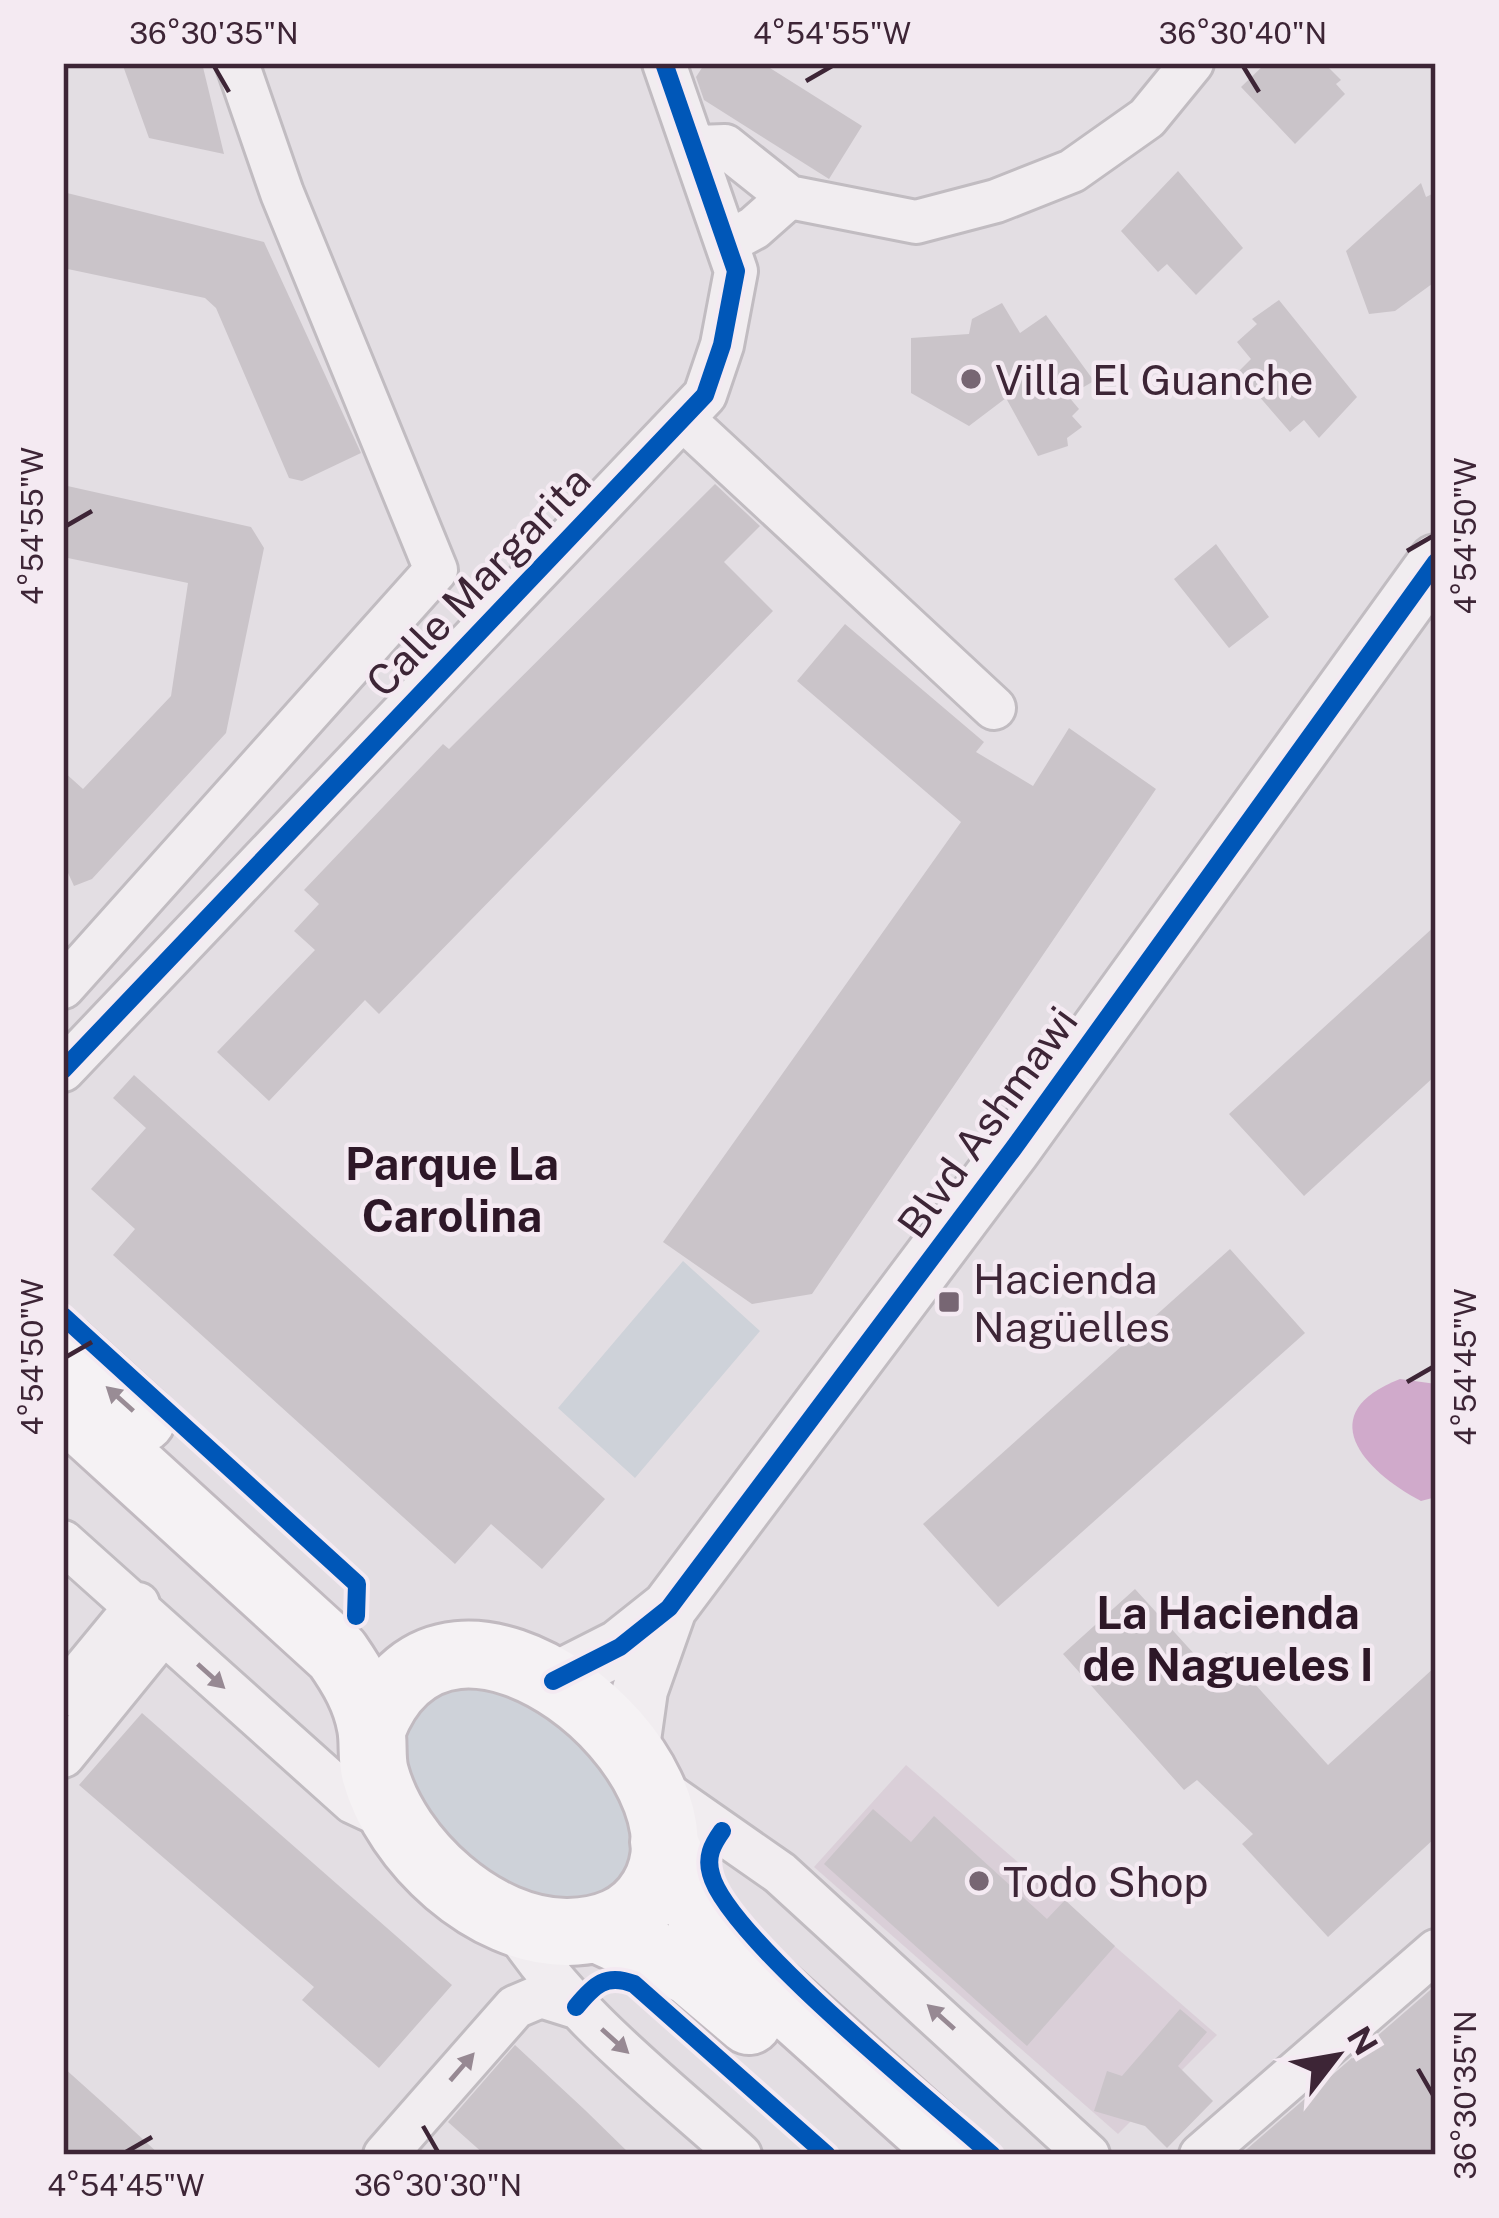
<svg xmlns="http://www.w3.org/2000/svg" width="1499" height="2218" font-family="'Public Sans',sans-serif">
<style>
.built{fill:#dacfd8}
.green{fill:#ced2d9}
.water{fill:#d0aacb}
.building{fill:#cac4c9}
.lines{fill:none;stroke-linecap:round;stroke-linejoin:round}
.minor-casing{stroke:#c1bcc1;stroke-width:48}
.tertiary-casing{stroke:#c1bcc1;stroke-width:60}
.primary-casing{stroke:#c1bac0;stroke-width:72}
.minor{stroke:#f1edf0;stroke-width:42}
.tertiary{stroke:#f1edf0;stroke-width:54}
.primary{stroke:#f5f2f4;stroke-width:66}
.cycleway-casing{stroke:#f4eaf2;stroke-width:26}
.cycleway{stroke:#0057b8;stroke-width:18}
.oneway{fill:#998c95}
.oneway2{fill:#978993}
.ticks{fill:none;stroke:#3d2536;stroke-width:4.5}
.poi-dot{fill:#776673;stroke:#f4eaf2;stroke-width:4.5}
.labels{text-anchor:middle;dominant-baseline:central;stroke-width:9;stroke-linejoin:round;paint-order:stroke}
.poi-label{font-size:42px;fill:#3d2536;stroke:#f4eaf2;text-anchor:start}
.street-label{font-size:42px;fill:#3d2536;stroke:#f4eaf2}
.neighbourhood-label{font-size:45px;font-weight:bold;fill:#2d1727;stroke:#f4eaf2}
.neatline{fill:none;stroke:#3d2536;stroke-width:4.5}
.ticks-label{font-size:30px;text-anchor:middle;fill:#3d2536}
</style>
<rect width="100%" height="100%" fill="#e3dee3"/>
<path class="built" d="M 906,1765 L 1217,2035 L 1118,2134 L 814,1867 Z"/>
<path class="green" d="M 683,1261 L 760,1331 L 635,1478 L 558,1408 Z
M 440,1684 L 492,1685 L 570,1729 L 601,1761 L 624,1801 L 636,1865 L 593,1907 L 525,1898 L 445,1844 L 405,1773 L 399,1731 Z"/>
<path class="water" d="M 1400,1379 L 1436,1384 L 1436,1497 L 1421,1501 C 1362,1470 1312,1413 1400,1379 Z"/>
<path class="building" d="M 122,63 L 202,63 L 224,154 L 149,138 Z
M 705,63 L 762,63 L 862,126 L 829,179 L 704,100 L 696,77 Z
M 1266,63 L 1324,63 L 1341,80 L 1336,84 L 1345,94 L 1295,144 L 1241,87 Z
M 1178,171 L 1243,248 L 1196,295 L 1167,264 L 1158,272 L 1121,231 Z
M 1421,183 L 1426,197 L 1436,192 L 1436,281 L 1395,311 L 1369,314 L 1346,251 Z
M 63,192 L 264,242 L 361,453 L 302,481 L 289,478 L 216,308 L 205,298 L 63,268 Z
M 1279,300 L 1357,397 L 1319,438 L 1304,420 L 1290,432 L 1238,372 L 1251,359 L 1237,342 L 1257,324 L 1252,319 Z
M 1002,303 L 1020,333 L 1046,315 L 1094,381 L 1068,396 L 1079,409 L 1072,416 L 1082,427 L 1067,438 L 1068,446 L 1038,456 L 1006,398 L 969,426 L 911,393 L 911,338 L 969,334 L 972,319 Z
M 715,484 L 760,526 L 724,562 L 773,611 L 379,1014 L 365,1000 L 269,1101 L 217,1052 L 315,950 L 294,931 L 319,904 L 304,890 L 443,744 L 449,749 Z
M 63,485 L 251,527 L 264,548 L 226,733 L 92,879 L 74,886 L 63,862 L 63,771 L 83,789 L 171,696 L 188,583 L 63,557 Z
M 1216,544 L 1269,617 L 1229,648 L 1174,579 Z
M 845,624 L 984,742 L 976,752 L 1033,786 L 1069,728 L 1156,789 L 812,1294 L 752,1304 L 663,1242 L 961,822 L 797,681 Z
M 1436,925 L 1436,1075 L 1304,1196 L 1229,1114 Z
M 134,1075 L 605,1499 L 542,1569 L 491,1524 L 455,1564 L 113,1255 L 135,1229 L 91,1189 L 146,1128 L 113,1098 Z
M 1230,1249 L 1305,1333 L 998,1607 L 923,1524 Z
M 1135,1589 L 1207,1668 L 1226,1652 L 1328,1765 L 1436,1666 L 1436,1837 L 1328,1937 L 1242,1844 L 1253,1834 L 1197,1780 L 1184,1790 L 1063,1654 Z
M 142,1713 L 452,1985 L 379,2068 L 302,2000 L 314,1987 L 79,1785 Z
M 873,1809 L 911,1842 L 934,1816 L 1047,1919 L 1065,1900 L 1115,1946 L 1027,2046 L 824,1864 Z
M 1436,1985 L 1436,2155 L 1240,2155 Z
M 1180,2009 L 1207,2032 L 1178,2066 L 1213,2101 L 1167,2148 L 1145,2126 L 1094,2111 L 1107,2071 L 1122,2076 Z
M 515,2045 L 585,2110 L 631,2155 L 485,2155 L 448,2122 Z
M 63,2067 L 121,2119 L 160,2155 L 63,2155 Z"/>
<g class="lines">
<g class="minor-casing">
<path id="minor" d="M 697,147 L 725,146 L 789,197 L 916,222 L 996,201 L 1072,171 L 1147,118 L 1192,63
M 728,242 L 754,228 L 789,197
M 683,419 L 994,708
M 63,987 L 436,570 L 282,193 L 237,63
M 63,1070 L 705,395 L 722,345 L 736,271 L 664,63
M 63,1542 L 353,1802 L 398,1823
M 63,1695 L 138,1604
M 63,1756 L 163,1633
M 647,1780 L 780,1873 L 1088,2155
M 511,1922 C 569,2014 659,2082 740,2155
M 385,2155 L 515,2007 L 541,1996 L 576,2007
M 1201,2155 L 1436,1951"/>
</g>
<g class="tertiary-casing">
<path id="tertiary" d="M 553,1681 L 620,1647 L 669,1608 L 1013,1149 L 1436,562
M 631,1754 L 640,1690 L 668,1611"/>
</g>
<g class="primary-casing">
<path id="primary" d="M 63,1347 L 142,1419
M 63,1404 L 337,1654 C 353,1677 366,1699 371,1727 C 374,1742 371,1758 375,1773 C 396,1851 485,1933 568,1932 C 603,1931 634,1921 653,1889 C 725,1768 447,1535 372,1729
M 664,1842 L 683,1886 L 719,1942 L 956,2155
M 600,1930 L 691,1972 L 749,2021"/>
</g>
<use href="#minor" class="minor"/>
<use href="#tertiary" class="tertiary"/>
<use href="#primary" class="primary"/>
<g class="cycleway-casing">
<path id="cycleway" d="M 63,1070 L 705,395 L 722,345 L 736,271 L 664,63
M 63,1316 L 357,1584 L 356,1616
M 553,1681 L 620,1647 L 669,1608 L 1013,1149 L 1436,562
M 722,1831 C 712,1845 706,1857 711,1874 C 726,1936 935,2104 992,2155
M 576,2007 C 594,1985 606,1973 634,1984 L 827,2155"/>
</g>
<use href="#cycleway" class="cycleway"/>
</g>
<defs><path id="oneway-solid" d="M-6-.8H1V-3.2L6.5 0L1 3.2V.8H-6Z" transform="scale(3)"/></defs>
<use class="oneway" href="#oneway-solid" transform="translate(120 1399) rotate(-138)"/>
<g class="oneway2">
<use href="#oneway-solid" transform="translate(211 1676) rotate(42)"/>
<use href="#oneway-solid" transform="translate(941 2017) rotate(-138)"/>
<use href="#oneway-solid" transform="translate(615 2041) rotate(42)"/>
<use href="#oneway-solid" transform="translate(462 2067) rotate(-49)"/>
</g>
<path class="ticks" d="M 214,66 L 229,92M 1243,66 L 1259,92M 806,81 L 832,66M 66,526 L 92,511M 1407,551 L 1433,536M 66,1357 L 92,1342M 1407,1382 L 1433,1367M 1418,2069 L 1433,2095M 423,2126 L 438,2152M 126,2152 L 152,2137"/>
<g class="poi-dot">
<circle cx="971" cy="379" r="12"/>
<rect x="937" y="1290" width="24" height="24" rx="6"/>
<circle cx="979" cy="1881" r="12"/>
</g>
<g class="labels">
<g class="poi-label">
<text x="995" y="379">Villa El Guanche</text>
<text x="973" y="1278">Hacienda<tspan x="973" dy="48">Nagüelles</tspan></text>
<text x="1003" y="1881">Todo Shop</text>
</g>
<g class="street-label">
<text transform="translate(478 581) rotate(-46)">Calle Margarita</text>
<text transform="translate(987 1122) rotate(-54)">Blvd Ashmawi</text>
</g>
<g class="neighbourhood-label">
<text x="452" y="1163">Parque La<tspan x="452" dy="52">Carolina</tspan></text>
<text x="1228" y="1612">La Hacienda<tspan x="1228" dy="52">de Nagueles I</tspan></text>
</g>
</g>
<rect width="1499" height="2218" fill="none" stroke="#f4eaf2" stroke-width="132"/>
<g transform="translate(1337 2056) rotate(59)" stroke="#f4eaf2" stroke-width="9" paint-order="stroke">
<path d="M0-9L21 45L0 30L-21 45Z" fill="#3d2536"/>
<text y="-18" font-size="33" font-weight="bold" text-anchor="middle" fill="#3d2536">N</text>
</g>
<rect x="66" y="66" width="1367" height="2086" class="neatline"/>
<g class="ticks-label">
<text x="214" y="44">36°30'35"N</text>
<text x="832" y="44">4°54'55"W</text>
<text x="1243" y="44">36°30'40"N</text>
<text transform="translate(33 526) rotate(-90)" y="10">4°54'55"W</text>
<text transform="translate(1466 536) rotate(-90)" y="10">4°54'50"W</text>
<text transform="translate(33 1357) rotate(-90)" y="10">4°54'50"W</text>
<text transform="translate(1466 1367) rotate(-90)" y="10">4°54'45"W</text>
<text transform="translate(1466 2095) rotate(-90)" y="10">36°30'35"N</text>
<text x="126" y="2196">4°54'45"W</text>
<text x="438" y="2196">36°30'30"N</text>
</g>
</svg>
